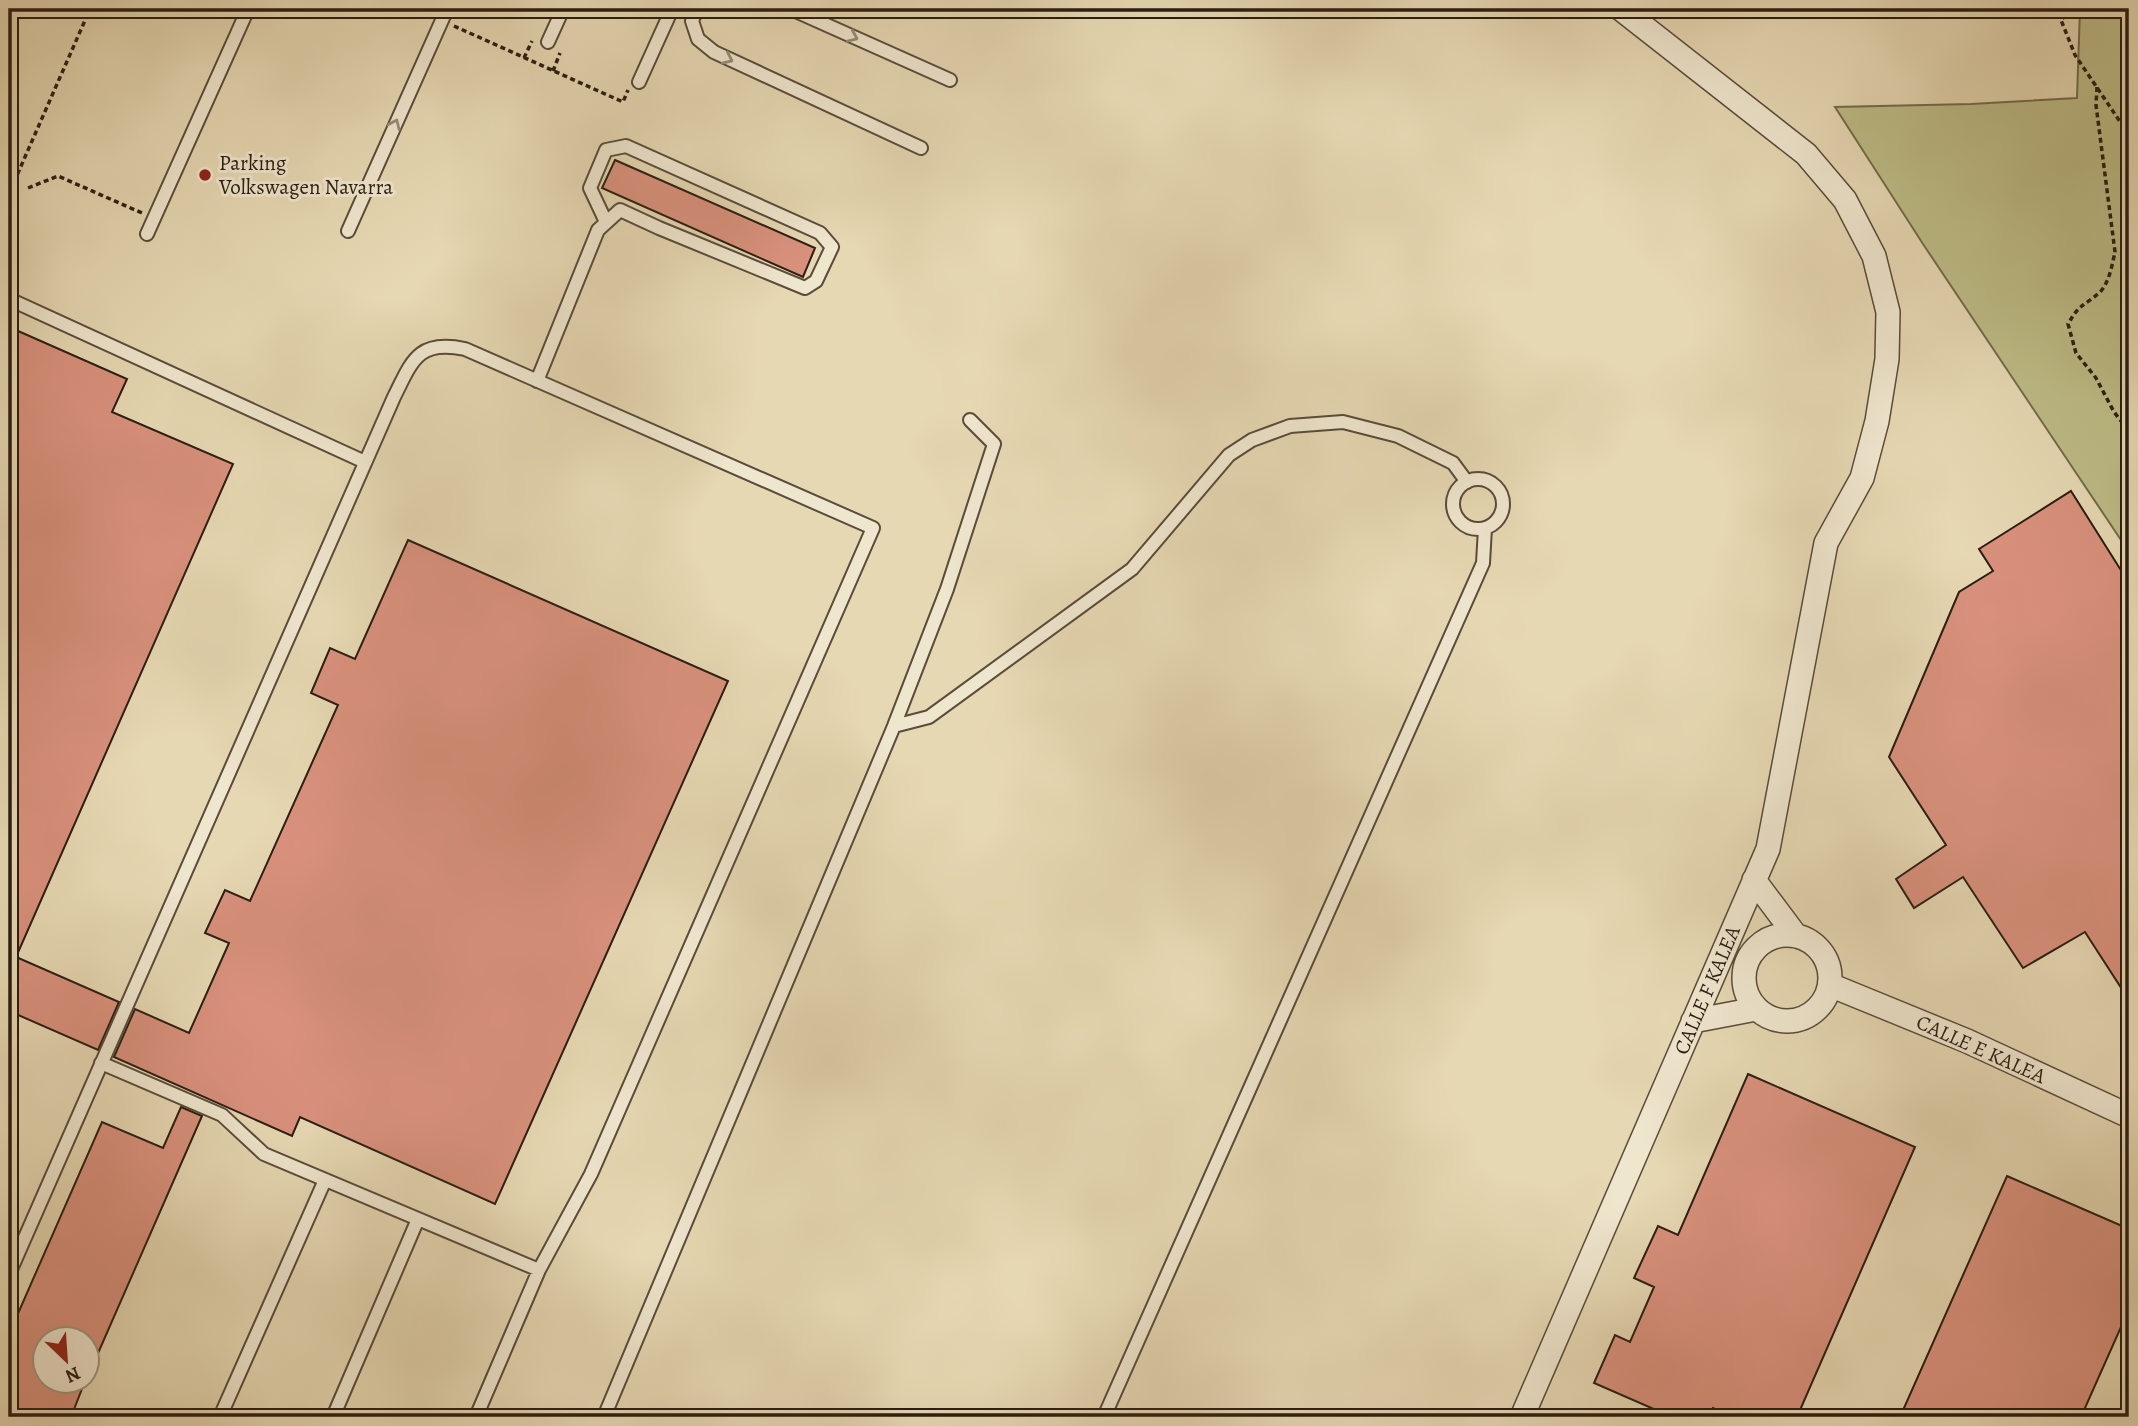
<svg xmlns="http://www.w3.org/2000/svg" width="2138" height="1426" font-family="Alegreya,serif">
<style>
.green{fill:#bdbc87;stroke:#746c4c;stroke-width:2}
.building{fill:#d9917d;stroke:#2a1d12;stroke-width:2}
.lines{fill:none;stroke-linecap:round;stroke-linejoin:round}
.lane-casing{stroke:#594c3a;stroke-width:16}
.street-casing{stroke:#594c3a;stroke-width:26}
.path{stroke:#2a1d12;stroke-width:3.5;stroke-dasharray:5 3.5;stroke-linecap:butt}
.lane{stroke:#efe6ce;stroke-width:12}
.street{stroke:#efe6ce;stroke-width:23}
.oneway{stroke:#968c79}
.poi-dot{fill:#8f2418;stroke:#efe6ce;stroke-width:2.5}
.labels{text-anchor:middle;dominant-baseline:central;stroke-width:6;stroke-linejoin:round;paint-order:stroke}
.poi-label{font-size:21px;fill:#2a1d12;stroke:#efe6ce;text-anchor:start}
.street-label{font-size:21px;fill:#2a1d12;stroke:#efe6ce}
</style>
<rect width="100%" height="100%" fill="#e6d8b3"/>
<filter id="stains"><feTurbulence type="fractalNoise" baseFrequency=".00286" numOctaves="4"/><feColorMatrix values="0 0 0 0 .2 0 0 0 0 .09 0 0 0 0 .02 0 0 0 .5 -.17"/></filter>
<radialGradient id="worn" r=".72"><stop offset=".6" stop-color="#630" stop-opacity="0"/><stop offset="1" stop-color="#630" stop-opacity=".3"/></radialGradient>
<path class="green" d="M 2080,9 L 2129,9 L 2129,552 L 1923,244 L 1835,107 L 1971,104 L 2077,98 Z"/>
<path class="building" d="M 615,160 L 815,248 L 803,277 L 602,188 Z
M 9,327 L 127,379 L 112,412 L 233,464 L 16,957 L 119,1002 L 98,1050 L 9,1011 Z
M 2071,491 L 2129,583 L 2129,1000 L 2085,932 L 2023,968 L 1963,877 L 1914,908 L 1896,879 L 1946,845 L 1889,757 L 1959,592 L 1993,571 L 1979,549 Z
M 408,540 L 728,681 L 495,1204 L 300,1117 L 292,1136 L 114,1057 L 135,1009 L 189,1033 L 229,943 L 205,933 L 225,890 L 250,901 L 338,705 L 311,693 L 330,648 L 355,659 Z
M 1748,1074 L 1915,1147 L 1797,1417 L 1735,1417 L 1713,1408 L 1709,1417 L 1672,1417 L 1594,1383 L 1615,1335 L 1630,1342 L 1654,1287 L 1634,1278 L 1658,1226 L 1678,1235 Z
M 181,1107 L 202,1116 L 88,1376 L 88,1339 L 46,1339 L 46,1381 L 85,1381 L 71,1417 L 9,1417 L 9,1334 L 102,1122 L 163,1148 Z
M 2007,1176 L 2129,1229 L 2129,1309 L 2081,1417 L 1900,1417 Z"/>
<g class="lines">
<g class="lane-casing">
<path id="lane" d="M 697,9 L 692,21 L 698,39 L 714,52 L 921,148
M 791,9 L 950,80
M 548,42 L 563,9
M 639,82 L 672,9
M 348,231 L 447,9
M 147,234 L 248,9
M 9,299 L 365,462
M 537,381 L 598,230 L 620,210 L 659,228 L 805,288 L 816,281 L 832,247 L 820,233 L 626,146 L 606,150 L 590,188 L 606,222
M1453 504a25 25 0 1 1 50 0a25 25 0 1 1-50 0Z
M 894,726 L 929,717 L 1132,569 L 1229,455 L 1252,440 L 1290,426 L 1343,422 L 1398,436 L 1453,463 L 1467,482
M 101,1063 L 222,1115 L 264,1154 L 539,1270
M 9,1274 L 394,397 C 412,361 418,339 465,349 L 873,528 L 591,1174 L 539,1270 L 476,1417
M 220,1417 L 325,1180
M 333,1417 L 418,1219
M 604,1417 L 894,726 L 947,589 L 994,444 L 970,420
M 1104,1417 L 1483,563 L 1485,528"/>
</g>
<g class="street-casing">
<path id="street" d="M 1754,880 L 1796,936
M1744 978a43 43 0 1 1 86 0a43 43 0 1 1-86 0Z
M 1830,985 L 1967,1041 L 2129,1116
M 1693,1021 L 1756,1009
M 1522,1417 L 1768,849 L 1826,543 L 1862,478 L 1877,421 L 1887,359 L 1888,312 L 1874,256 L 1845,200 L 1806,154 L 1621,9"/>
</g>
<path class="path" d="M 2072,9 L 2061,20 L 2075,55 L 2129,135
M 454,26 L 623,102 L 628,90
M 524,58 L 532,41
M 553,71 L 560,53
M 2097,87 L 2096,105 L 2115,252 C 2112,265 2109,284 2099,293 C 2083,307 2080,303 2068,324 L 2076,353 L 2096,378 L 2114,412 L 2129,431
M 14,182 L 90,9
M 28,188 L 58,176 L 142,213"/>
<use href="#lane" class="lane"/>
<use href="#street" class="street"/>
</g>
<defs><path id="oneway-chevron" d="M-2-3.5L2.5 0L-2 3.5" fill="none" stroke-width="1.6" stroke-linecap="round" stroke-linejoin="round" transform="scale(1.75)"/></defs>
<g class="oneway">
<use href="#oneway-chevron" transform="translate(853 37) rotate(24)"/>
<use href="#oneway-chevron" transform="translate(728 59) rotate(25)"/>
<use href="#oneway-chevron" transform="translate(395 124) rotate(-66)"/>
</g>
<circle class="poi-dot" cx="205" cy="175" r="7"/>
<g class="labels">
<g class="poi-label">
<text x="219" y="163">Parking<tspan x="219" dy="24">Volkswagen Navarra</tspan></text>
</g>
<g class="street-label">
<text transform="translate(1707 990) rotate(-67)">CALLE F KALEA</text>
<text transform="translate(1981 1049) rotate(24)">CALLE E KALEA</text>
</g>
</g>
<rect width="2138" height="1426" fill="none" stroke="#e6d8b3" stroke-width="35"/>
<rect x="10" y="10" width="2117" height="1405" fill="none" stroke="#2a1d12" stroke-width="3.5"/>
<rect x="18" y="18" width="2103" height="1391" fill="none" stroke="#2a1d12" stroke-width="2"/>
<g transform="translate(66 1360) rotate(155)"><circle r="33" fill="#efe6ce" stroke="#a09683" stroke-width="2"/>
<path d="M0-5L12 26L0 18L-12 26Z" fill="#8f2418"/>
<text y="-10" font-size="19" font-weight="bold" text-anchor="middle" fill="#2a1d12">N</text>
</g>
<rect width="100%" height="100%" filter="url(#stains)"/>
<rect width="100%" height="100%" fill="url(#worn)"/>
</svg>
